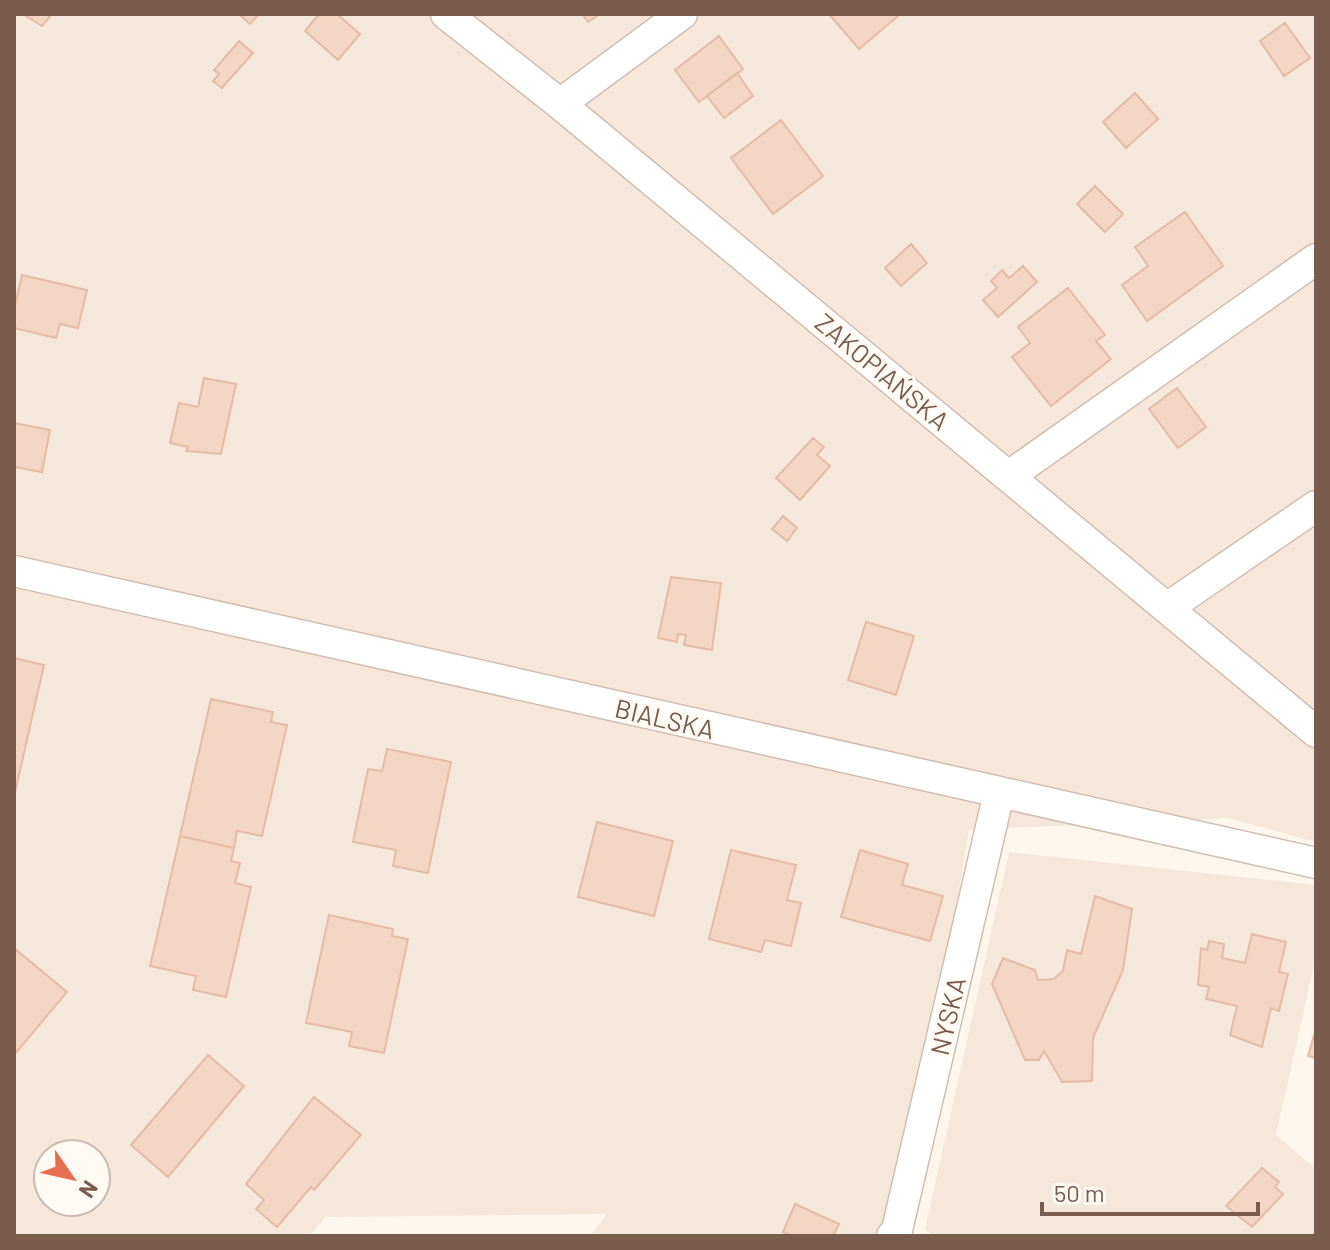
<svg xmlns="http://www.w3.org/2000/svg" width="1330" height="1250" font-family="Barlow,sans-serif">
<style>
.residential{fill:#f5e8da;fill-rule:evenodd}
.building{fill:#f3d5c3;stroke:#e6bba3;stroke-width:2}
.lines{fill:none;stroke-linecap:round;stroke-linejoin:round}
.street-casing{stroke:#d1beb0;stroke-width:33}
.street{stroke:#fff;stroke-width:30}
.labels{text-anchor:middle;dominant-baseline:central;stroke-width:6;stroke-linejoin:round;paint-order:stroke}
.street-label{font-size:26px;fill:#7a5c4d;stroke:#fffaf3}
</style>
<rect width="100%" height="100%" fill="#fdf6ec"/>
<path class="residential" d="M 14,14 L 1316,14 L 1316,842 L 1228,818 L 969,830 L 902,1236 L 590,1236 L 607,1214 L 326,1217 L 309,1236 L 14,1236 ZM 48,1154 L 96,1154 L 96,1202 L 48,1202 Z
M 1009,852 L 1316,885 L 1316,956 L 1276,1135 L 1316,1169 L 1316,1236 L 933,1236 L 925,1229 Z"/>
<path class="building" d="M 23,14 L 52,14 L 42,26 Z
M 239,14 L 259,14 L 250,24 Z
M 319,14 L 337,14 L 360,34 L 338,60 L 305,31 Z
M 582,14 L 600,14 L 588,22 Z
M 829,14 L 896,14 L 898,16 L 859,49 Z
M 1285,23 L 1310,58 L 1284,76 L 1260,41 Z
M 719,36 L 743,69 L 699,102 L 675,70 Z
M 239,41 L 253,53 L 222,88 L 213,81 L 219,74 L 214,70 Z
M 737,73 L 753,96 L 724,118 L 707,96 Z
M 1135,93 L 1158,119 L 1126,148 L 1103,122 Z
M 781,120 L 823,176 L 773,214 L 731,158 Z
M 1095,186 L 1123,214 L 1105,232 L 1077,204 Z
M 1185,212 L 1223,266 L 1147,321 L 1122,285 L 1148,266 L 1135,247 Z
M 911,244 L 927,263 L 901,286 L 885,268 Z
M 1023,266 L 1037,282 L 998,317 L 983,300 L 997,288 L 991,281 L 1002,270 L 1009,278 Z
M 22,275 L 87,290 L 78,328 L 60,324 L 56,338 L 14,328 L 14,309 Z
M 1068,288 L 1105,335 L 1096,341 L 1111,359 L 1051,406 L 1012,357 L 1030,343 L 1018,327 Z
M 204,378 L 236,384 L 221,454 L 186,451 L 188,447 L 170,443 L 179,403 L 198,407 Z
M 1177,388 L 1206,427 L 1178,448 L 1149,409 Z
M 14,423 L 50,430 L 42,472 L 14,467 Z
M 813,438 L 824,447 L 817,455 L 830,466 L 800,500 L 776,478 Z
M 783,516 L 797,528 L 787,541 L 772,529 Z
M 671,577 L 721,583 L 712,650 L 684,645 L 686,635 L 678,634 L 677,642 L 658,638 Z
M 866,622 L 914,636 L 896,695 L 848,680 Z
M 14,658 L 44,665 L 14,797 Z
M 211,699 L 273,712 L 271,722 L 287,725 L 262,836 L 237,831 L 234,848 L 180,836 Z
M 387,749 L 451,762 L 428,873 L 393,866 L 396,850 L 353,842 L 368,769 L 382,771 Z
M 597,822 L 673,841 L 654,916 L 578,897 Z
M 180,836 L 234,848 L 231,861 L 240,863 L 235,883 L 251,887 L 226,997 L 193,990 L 196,976 L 150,966 Z
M 731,850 L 796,865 L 787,900 L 801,903 L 791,946 L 765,940 L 761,952 L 709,939 Z
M 860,850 L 908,864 L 902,885 L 943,896 L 930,941 L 841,917 Z
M 1095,896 L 1132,909 L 1123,970 L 1093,1038 L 1092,1081 L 1062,1082 L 1044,1051 L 1039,1060 L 1025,1060 L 992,984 L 1003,958 L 1035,970 L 1038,980 L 1054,979 L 1063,971 L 1067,950 L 1081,954 Z
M 329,915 L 393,929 L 392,936 L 408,939 L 384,1053 L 349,1046 L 352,1032 L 306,1023 Z
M 1252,934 L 1286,942 L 1279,972 L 1288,974 L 1279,1011 L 1271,1008 L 1262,1047 L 1230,1035 L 1237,1006 L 1206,999 L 1209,987 L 1198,985 L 1201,948 L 1207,950 L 1209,941 L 1224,944 L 1222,958 L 1245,963 Z
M 14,948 L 67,992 L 14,1055 Z
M 1316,1028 L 1316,1058 L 1308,1056 Z
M 208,1055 L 244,1086 L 168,1177 L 131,1145 Z
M 314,1097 L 361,1135 L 314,1190 L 311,1187 L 277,1227 L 256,1209 L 264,1200 L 246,1184 Z
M 1262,1168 L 1279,1182 L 1275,1187 L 1283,1194 L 1252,1227 L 1226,1206 Z
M 795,1204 L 839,1224 L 833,1236 L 793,1236 L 783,1232 Z"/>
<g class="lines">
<g class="street-casing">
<path id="street" d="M 446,14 L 560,104 L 1316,732
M 560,104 L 682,14
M 1009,476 L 1316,259
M 14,571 L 1316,863
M 1167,608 L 1316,506
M 892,1236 L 897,1230 L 999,793"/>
</g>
<use href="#street" class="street"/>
</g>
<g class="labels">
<g class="street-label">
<text transform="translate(883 371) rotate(40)">ZAKOPIAŃSKA</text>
<text transform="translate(665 718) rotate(13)">BIALSKA</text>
<text transform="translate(947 1016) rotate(-77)">NYSKA</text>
</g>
</g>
<rect width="1330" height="1250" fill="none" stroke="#7a5c4d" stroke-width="32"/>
<g transform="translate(72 1178) rotate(124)"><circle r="38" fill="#fffaf3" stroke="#cabbb1" stroke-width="2"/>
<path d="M0-6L14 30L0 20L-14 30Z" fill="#e76f51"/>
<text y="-12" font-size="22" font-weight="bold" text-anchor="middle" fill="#7a5c4d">N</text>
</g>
<path d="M1042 1202v12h216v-12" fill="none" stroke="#7a5c4d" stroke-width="4"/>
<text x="1054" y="1202" font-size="24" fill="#7a5c4d" stroke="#fffaf3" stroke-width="6" paint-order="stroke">50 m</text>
</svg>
